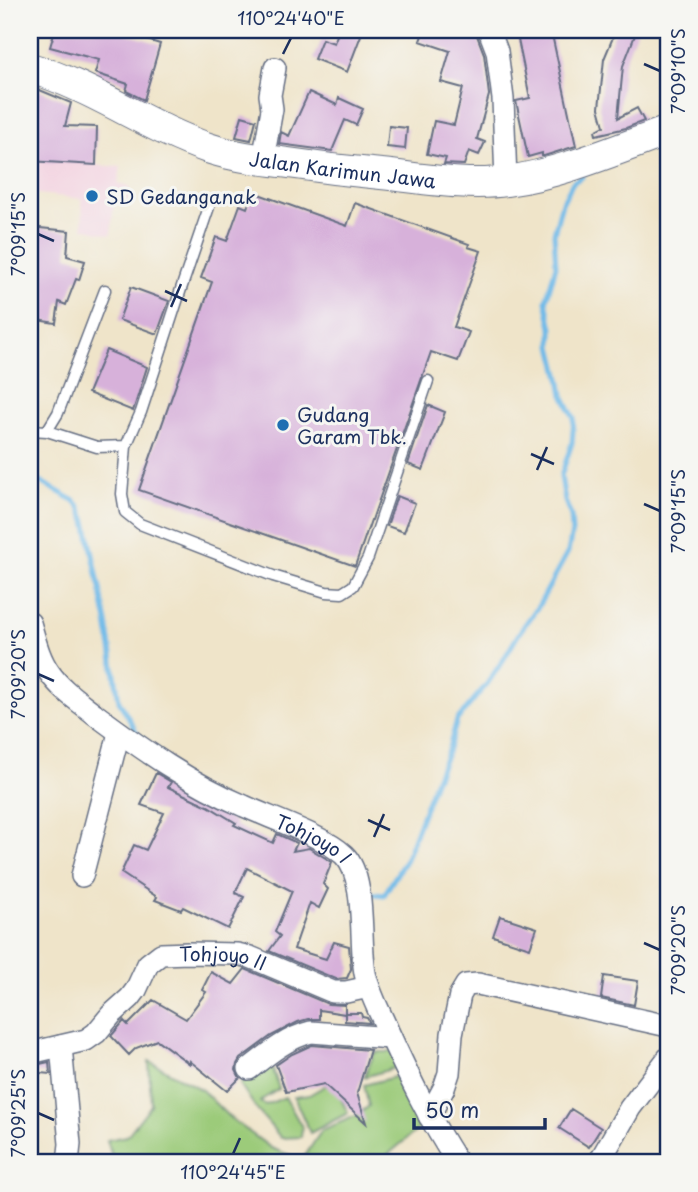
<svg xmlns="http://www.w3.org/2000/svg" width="698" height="1192" font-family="'Playpen Sans',sans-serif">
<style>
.built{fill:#f3cfdf}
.green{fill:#9ccb7a;stroke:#5c7d6c;stroke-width:2}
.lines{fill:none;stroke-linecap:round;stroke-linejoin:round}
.stream{stroke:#6fbae8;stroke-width:5}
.building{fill:#d7b1da}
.lane-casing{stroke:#656e83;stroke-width:13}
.street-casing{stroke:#656e83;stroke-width:24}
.secondary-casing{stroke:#656e83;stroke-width:32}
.lane{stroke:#fff;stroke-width:10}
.street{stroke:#fff;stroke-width:21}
.secondary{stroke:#fff;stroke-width:30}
.ticks{fill:none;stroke:#1b2f5e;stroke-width:2.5}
.poi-dot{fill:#1f6fb2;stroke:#f6f6f2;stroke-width:2.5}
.labels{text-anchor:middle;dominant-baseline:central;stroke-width:6;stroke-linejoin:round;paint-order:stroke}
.street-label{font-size:19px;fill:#1b2f5e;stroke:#f6f6f2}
.poi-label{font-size:19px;fill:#1b2f5e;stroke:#f6f6f2;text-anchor:start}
.neatline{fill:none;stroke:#1b2f5e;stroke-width:2.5}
.ticks-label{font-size:18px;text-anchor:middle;fill:#1b2f5e}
</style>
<rect width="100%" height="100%" fill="#f6f6f2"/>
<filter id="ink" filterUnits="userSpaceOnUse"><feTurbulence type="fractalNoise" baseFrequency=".0143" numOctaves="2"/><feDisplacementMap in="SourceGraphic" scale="14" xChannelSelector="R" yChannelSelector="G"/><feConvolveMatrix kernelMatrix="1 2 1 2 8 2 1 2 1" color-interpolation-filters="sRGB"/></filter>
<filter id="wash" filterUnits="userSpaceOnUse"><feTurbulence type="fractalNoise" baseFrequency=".00686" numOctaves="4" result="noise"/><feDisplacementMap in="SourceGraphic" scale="28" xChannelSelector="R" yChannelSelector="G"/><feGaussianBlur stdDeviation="1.57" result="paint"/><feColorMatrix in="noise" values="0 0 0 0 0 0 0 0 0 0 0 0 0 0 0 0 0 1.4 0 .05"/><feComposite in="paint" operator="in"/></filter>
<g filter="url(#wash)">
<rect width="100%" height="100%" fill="#efe4c9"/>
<path class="built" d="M 30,160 L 121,167 L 118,184 L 130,186 L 128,204 L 114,200 L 111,235 L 83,228 L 82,199 L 30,193 Z"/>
<path class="green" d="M 375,1052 L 393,1052 L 398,1067 L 364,1077 Z
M 270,1060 L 279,1089 L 263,1099 L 260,1102 L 266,1105 L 285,1097 L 302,1127 L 301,1137 L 281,1138 L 257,1110 L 240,1084 Z
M 149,1061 L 202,1090 L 229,1117 L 271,1148 L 292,1156 L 289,1162 L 115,1162 L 113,1160 L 107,1140 L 127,1136 L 151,1105 Z
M 402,1075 L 422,1126 L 379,1162 L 301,1162 L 322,1130 L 356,1116 L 369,1106 L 364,1085 Z
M 328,1084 L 334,1085 L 348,1113 L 310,1133 L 294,1097 L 309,1095 Z"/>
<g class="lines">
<path class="stream" d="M 30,482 L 41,482 L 75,501 L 80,507 L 86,521 L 107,622 L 119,701 L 137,733
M 366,891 L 366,893 L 384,895 L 406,859 L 435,781 L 448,751 L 457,720 L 487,684 L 505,657 L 521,630 L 539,605 L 568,552 L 572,532 L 571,516 L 565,501 L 561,476 L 572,443 L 574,418 L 563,395 L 560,378 L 552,346 L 552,328 L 546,301 L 556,266 L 554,233 L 562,203 L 573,182 L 582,177"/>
</g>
<g id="blocks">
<path class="building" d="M 55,30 L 114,30 L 160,44 L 144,100 L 126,91 L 128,84 L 95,73 L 99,60 L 50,47 Z
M 339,30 L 363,30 L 347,72 L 314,59 L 322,39 L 334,43 Z
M 424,30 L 469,30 L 476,33 L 484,54 L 489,95 L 477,139 L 485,142 L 479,155 L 469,151 L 464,165 L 444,164 L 446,158 L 427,154 L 434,121 L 454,125 L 463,88 L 441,82 L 450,51 L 420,41 Z
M 516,30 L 551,30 L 576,146 L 544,156 L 542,156 L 542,153 L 528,157 L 516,101 L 530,98 Z
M 616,30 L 637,30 L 623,66 L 618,118 L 637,108 L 644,121 L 626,128 L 596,135 L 595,131 L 604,126 L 599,108 L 604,59 Z
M 30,86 L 71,103 L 65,126 L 97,127 L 96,165 L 30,161 Z
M 309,92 L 337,105 L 339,98 L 363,109 L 356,125 L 345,120 L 332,151 L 279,144 L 281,132 L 289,136 Z
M 242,116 L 256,120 L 251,140 L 236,137 Z
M 389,126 L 407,128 L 405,149 L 387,147 Z
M 253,192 L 347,226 L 355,203 L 469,244 L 468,247 L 481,251 L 454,327 L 469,332 L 458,361 L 431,352 L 372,520 L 371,520 L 355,566 L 139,490 L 212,282 L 201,278 L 216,237 L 227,241 L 240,205 L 247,208 Z
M 30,227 L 69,231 L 67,256 L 85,261 L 79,280 L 76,279 L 66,305 L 59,302 L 56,323 L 30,319 Z
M 131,287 L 169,301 L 157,334 L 119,320 Z
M 106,350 L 147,367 L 133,411 L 88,393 Z
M 428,405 L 445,412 L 423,470 L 408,464 Z
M 397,496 L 415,503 L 404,532 L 387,526 Z
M 156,773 L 171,782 L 168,787 L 208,806 L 236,823 L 234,825 L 273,843 L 277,834 L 297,843 L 293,851 L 309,848 L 332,862 L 323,884 L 328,889 L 319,908 L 310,903 L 294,949 L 326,959 L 334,942 L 349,946 L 351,969 L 347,978 L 336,979 L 269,951 L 280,936 L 275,932 L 292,891 L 247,868 L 235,893 L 244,897 L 228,929 L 183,907 L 181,910 L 155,900 L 157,897 L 121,873 L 134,845 L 146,850 L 164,813 L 141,805 Z
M 500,916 L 537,928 L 530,948 L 493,936 Z
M 245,969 L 328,1004 L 345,1005 L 345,1014 L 319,1010 L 319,1019 L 308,1019 L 298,1022 L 271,1036 L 240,1059 L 237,1064 L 236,1070 L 240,1078 L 227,1091 L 190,1061 L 190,1064 L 157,1040 L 136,1048 L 129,1055 L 111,1036 L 124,1021 L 128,1025 L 153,1000 L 186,1019 L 206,992 L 202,990 L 211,972 L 233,984 Z
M 604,976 L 638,981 L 634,1005 L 601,998 Z
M 345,1013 L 361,1013 L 362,1017 L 367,1018 L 370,1023 L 345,1021 Z
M 312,1045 L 370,1050 L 357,1093 L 366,1123 L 324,1084 L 286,1092 L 276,1065 L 292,1054 Z
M 49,1062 L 50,1074 L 30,1072 L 30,1066 Z
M 571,1109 L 601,1128 L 589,1147 L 559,1128 Z"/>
</g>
</g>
<g filter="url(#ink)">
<use href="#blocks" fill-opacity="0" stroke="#656e83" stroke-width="2"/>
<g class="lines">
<g class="lane-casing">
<path id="lane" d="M 30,430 L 47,431 L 58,413 L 105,290
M 47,431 L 97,447 L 126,446 L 141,412 L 181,289 L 209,207
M 126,446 L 122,494 L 125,512 L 140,524 L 273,576 L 326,592 L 342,593 L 353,586 L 368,558 L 428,381"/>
</g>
<g class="street-casing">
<g id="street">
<path d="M 489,30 L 497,51 L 503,99 L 506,181"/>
<path d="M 263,160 L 272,109 L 270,95 L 275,68"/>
<path id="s1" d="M 30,623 C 35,640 39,658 49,672 C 61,690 80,702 96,715 C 143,750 190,783 244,806 C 270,818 324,836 344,855 C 367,877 359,941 365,973 C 369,993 380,1012 388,1031 C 409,1077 430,1121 457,1162"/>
<path d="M 82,876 L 119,733"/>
<path d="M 61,1046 L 70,1144 L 68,1162"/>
<path id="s2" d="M 30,1053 L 86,1040 L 96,1033 L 111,1015 L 130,998 L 136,990 L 148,964 L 161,954 L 189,953 L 237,954 L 250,957 L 333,992 L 346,992 L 369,987"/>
<path d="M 249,1069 C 268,1054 287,1038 311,1032 L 391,1038"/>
<path d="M 429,1116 L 444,1088 L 449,1073 L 452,1034 L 460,995 L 466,985 L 478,984 L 668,1026"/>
<path d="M 599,1162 L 630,1108 L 668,1058"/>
</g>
</g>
<g class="secondary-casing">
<g id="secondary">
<path id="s3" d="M 30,68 C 92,86 147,127 208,148 C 232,156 256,159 281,162 C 314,167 347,171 381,174 C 421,178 467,187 507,181 C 563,173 615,150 668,131"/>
</g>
</g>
<use href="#lane" class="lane"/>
<use href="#street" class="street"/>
<use href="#secondary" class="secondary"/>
</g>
</g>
<path class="ticks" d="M 283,54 L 291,38M 644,64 L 660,71M 38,234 L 54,241M 165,291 L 187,301M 171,307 L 181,284M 531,454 L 554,464M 537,470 L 547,447M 644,504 L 660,511M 38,674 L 54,681M 368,820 L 390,830M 374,837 L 384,814M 644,943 L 660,950M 38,1113 L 54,1120M 233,1154 L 240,1138"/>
<g class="poi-dot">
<circle cx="92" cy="196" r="7"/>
<circle cx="283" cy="425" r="7"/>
</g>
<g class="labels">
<g class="street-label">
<text stroke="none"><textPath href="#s3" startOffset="332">Jalan Karimun Jawa</textPath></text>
<text stroke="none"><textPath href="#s1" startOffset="368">Tohjoyo I</textPath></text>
<text stroke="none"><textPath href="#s2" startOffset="236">Tohjoyo II</textPath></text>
</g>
<g class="poi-label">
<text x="106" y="196">SD Gedanganak</text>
<text x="297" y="414">Gudang<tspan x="297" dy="22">Garam Tbk.</tspan></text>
</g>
</g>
<rect width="698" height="1192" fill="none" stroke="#f6f6f2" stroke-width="77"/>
<path d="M414 1118v10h131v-10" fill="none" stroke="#1b2f5e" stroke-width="3.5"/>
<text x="425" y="1118" font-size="21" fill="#1b2f5e" stroke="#f6f6f2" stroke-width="5" paint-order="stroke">50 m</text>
<rect x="38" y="38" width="622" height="1116" class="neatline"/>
<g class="ticks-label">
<text x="291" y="25">110°24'40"E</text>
<text transform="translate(679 71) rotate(-90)" y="6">7°09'10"S</text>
<text transform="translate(19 234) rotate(-90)" y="6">7°09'15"S</text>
<text transform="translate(679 511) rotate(-90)" y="6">7°09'15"S</text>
<text transform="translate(19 674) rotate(-90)" y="6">7°09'20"S</text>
<text transform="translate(679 950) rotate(-90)" y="6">7°09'20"S</text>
<text transform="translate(19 1113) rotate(-90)" y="6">7°09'25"S</text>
<text x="233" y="1179">110°24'45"E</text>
</g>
</svg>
